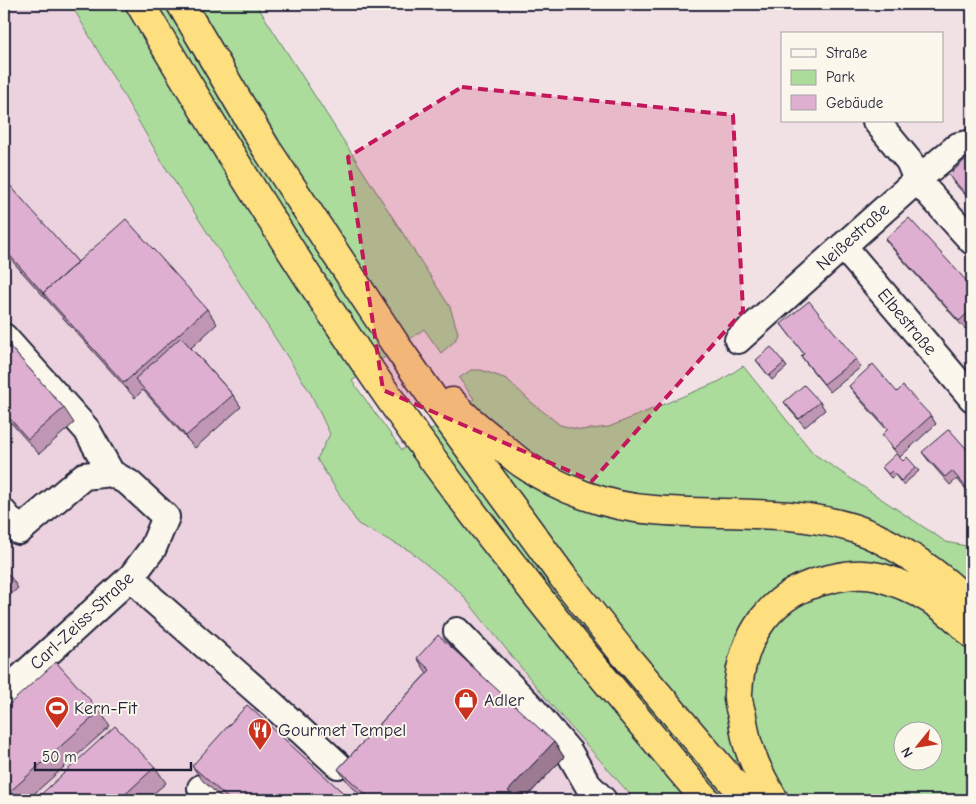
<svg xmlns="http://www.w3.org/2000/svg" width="976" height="804" font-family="'Comic Neue',sans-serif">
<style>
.built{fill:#ecd2de}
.green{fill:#acdc9c;stroke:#677f6c;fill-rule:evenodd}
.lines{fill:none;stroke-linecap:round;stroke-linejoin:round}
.minor-casing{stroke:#22223b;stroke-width:30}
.highway-casing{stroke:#22223b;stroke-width:31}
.minor{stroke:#fbf7ec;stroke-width:26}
.highway{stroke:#fedf80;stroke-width:28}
.wall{fill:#bf96b3;stroke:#22223b}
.shaded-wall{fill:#9b7a92;stroke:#22223b}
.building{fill:#deafd0;stroke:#22223b}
.marked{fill:#c2185b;fill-opacity:0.2;stroke:#c2185b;stroke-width:4;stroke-dasharray:10 6;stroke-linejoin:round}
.labels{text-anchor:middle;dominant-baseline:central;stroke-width:4;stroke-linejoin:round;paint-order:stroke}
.street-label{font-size:18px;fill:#22223b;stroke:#fbf7ec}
.poi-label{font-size:18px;fill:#22223b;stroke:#fbf7ec;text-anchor:start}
</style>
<rect width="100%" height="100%" fill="#f2e1e4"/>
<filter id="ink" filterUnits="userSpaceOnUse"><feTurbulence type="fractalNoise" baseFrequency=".02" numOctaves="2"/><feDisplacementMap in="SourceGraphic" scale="10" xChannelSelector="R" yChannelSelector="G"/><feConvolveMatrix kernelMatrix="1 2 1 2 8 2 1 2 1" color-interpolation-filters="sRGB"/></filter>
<g filter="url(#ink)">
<path class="built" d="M 4,4 L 71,4 L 162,162 L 310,392 L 330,435 L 358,524 L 410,551 L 460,592 L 553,707 L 635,800 L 4,800 Z"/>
<path class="green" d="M 71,4 L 256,4 L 450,307 L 458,333 L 455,341 L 441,353 L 424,329 L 352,381 L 402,450 L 474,399 L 459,378 L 471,370 L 481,370 L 507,379 L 531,402 L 560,425 L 581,430 L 609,427 L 720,381 L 743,366 L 814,454 L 946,542 L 966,546 L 972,541 L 972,800 L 635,800 L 553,707 L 460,592 L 410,551 L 358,524 L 317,459 L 330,434 L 310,392 L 162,162 ZM 904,732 L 934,732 L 934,762 L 904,762 Z"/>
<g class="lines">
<g class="minor-casing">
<path id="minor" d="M 876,121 L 909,161 L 917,180 L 972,241
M 843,246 L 972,398
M 4,337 L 87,430 L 111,473 L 129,483 L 166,517 L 153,548 L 132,576 L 4,693
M 738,340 L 917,180 L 958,146 L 968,144 L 972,145
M 4,513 L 19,531 L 84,476 L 111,473
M 132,576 L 151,598 L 273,705 L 338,765
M 457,631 L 530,706 L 569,752 L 588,785 L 603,800
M 201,788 L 213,800"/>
</g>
<g class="highway-casing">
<path id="highway" d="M 140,4 C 228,152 318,299 418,439 C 508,564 606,683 706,800
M 181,4 L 266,148 L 398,348 L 447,418 L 563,577 L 623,653 L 748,800
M 452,402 C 464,417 479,428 494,440 C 503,448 513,457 523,464 C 561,490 608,507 654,510 C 720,516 789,508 853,528 C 893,541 943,576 972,606
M 774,800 C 764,783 754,764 748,745 C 745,736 744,725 742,716 C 740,708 737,700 738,693 C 741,635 772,591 830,579 C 845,575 863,573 879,577 C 915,587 947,607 972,634"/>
</g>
<use href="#minor" class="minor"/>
<use href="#highway" class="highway"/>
</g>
<path class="wall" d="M 972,153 L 972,202 L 954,183 L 949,175 Z
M 4,185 L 78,262 L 207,309 L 217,324 L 191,348 L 233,395 L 241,407 L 195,448 L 143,390 L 135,398 L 4,252 Z
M 885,239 L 972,287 L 972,322 L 965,329 L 891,247 Z
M 781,324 L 856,359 L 861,367 L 830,392 L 807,364 L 801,356 L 804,354 Z
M 4,340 L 64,408 L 74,423 L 39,454 L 4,415 Z
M 756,360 L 784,363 L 787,367 L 772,380 Z
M 849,386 L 897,392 L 931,416 L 936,424 L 900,457 L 888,443 L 882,435 L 887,430 L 855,394 Z
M 784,402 L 820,402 L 825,410 L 805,427 L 790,410 Z
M 922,452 L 971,454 L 972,453 L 972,496 L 957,479 L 950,485 L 928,460 Z
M 903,461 L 916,467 L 919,471 L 903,485 L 895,475 L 891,478 L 882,467 Z
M 4,570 L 10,576 L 18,588 L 4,601 Z
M 417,658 L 554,742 L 564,757 L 524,800 L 366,800 L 349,784 L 338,769 L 427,673 Z
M 4,709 L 100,711 L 110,726 L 27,800 L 4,800 Z
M 192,766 L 351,800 L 224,800 L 203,781 Z
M 155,767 L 166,783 L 146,800 L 35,800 Z"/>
<path class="shaded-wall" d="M 554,742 L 564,757 L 524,800 L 514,800 L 508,791 Z"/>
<path class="building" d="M 972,153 L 972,201 L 949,175 Z
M 7,182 L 78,262 L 43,293 L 46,296 L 4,249 L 4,185 Z
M 909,218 L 972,287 L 972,309 L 959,321 L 885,239 Z
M 126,219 L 207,309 L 124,383 L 43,293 Z
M 809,301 L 856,359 L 824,384 L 801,356 L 804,354 L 781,324 Z
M 181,337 L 233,395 L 186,436 L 135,379 Z
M 972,338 L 972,346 L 968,342 Z
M 4,340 L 64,408 L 28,439 L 4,412 Z
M 771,347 L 784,363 L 769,376 L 756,360 Z
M 873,364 L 897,392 L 903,386 L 931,416 L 894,449 L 882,435 L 888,429 L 849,386 Z
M 804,385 L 820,402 L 799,419 L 784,402 Z
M 949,429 L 971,454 L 972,453 L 972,494 L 952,471 L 945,477 L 922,452 Z
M 896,454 L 903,461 L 907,457 L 916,467 L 901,481 L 892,471 L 888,474 L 882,467 Z
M 4,570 L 10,576 L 4,581 Z
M 438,635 L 554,742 L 508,791 L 518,800 L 372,800 L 338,769 L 430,670 L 417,658 Z
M 56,662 L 100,711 L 4,797 L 4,709 Z
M 247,705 L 351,800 L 230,800 L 192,766 Z
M 115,726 L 155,767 L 119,800 L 35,800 Z"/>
</g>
<path class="marked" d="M 462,87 L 733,115 L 743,311 L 592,481 L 383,390 L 348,157 Z"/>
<defs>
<g id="shop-pin" transform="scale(1.25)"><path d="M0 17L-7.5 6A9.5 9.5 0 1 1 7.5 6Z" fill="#c8321e" stroke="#fbf7ec"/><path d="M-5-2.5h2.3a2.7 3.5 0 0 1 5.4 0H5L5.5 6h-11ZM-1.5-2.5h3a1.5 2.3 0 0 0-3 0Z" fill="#fff"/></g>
<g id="stadium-pin" transform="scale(1.25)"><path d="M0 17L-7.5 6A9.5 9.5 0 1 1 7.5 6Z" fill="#c8321e" stroke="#fbf7ec"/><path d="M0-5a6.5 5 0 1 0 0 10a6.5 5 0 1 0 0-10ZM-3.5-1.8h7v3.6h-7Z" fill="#fff"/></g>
<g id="restaurant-pin" transform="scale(1.25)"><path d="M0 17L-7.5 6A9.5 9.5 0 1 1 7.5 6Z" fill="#c8321e" stroke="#fbf7ec"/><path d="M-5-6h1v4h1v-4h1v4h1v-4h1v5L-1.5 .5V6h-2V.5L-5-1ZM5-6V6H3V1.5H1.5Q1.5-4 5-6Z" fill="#fff"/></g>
</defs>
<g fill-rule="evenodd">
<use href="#shop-pin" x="466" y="700"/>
<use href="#stadium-pin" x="57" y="708"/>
<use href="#restaurant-pin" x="260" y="730"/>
</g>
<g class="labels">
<g class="street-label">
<text transform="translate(853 237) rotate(-42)">Neißestraße</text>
<text transform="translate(907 322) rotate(50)">Elbestraße</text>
<text transform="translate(82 621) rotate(-43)">Carl-Zeiss-Straße</text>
</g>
<g class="poi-label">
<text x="484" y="700">Adler</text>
<text x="74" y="708">Kern-Fit</text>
<text x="278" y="730">Gourmet Tempel</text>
</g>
</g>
<rect width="976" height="804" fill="none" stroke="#fbf7ec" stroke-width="20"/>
<rect x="10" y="10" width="956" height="784" fill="none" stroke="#22223b" stroke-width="2" filter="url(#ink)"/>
<rect x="781" y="32" width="162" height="90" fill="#fbf7ec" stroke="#a4a2a5"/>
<rect x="791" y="49" width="25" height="8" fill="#fbf7ec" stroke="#a4a2a5"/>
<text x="826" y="58" font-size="15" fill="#22223b">Straße</text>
<rect x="791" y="70" width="25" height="15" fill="#acdc9c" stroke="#a4a2a5"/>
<text x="826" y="82" font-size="15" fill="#22223b">Park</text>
<rect x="791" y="95" width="25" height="15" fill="#deafd0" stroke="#a4a2a5"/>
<text x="826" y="108" font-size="15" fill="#22223b">Gebäude</text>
<g transform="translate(918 746) rotate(240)"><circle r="24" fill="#fbf7ec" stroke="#a4a2a5"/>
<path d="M0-4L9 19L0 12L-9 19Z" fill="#c8321e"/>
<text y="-8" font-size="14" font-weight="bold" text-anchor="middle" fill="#22223b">N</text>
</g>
<path d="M35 762v8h156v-8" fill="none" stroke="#22223b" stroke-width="2.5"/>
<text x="42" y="762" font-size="15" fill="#22223b" stroke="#fbf7ec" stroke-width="4" paint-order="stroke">50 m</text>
</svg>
